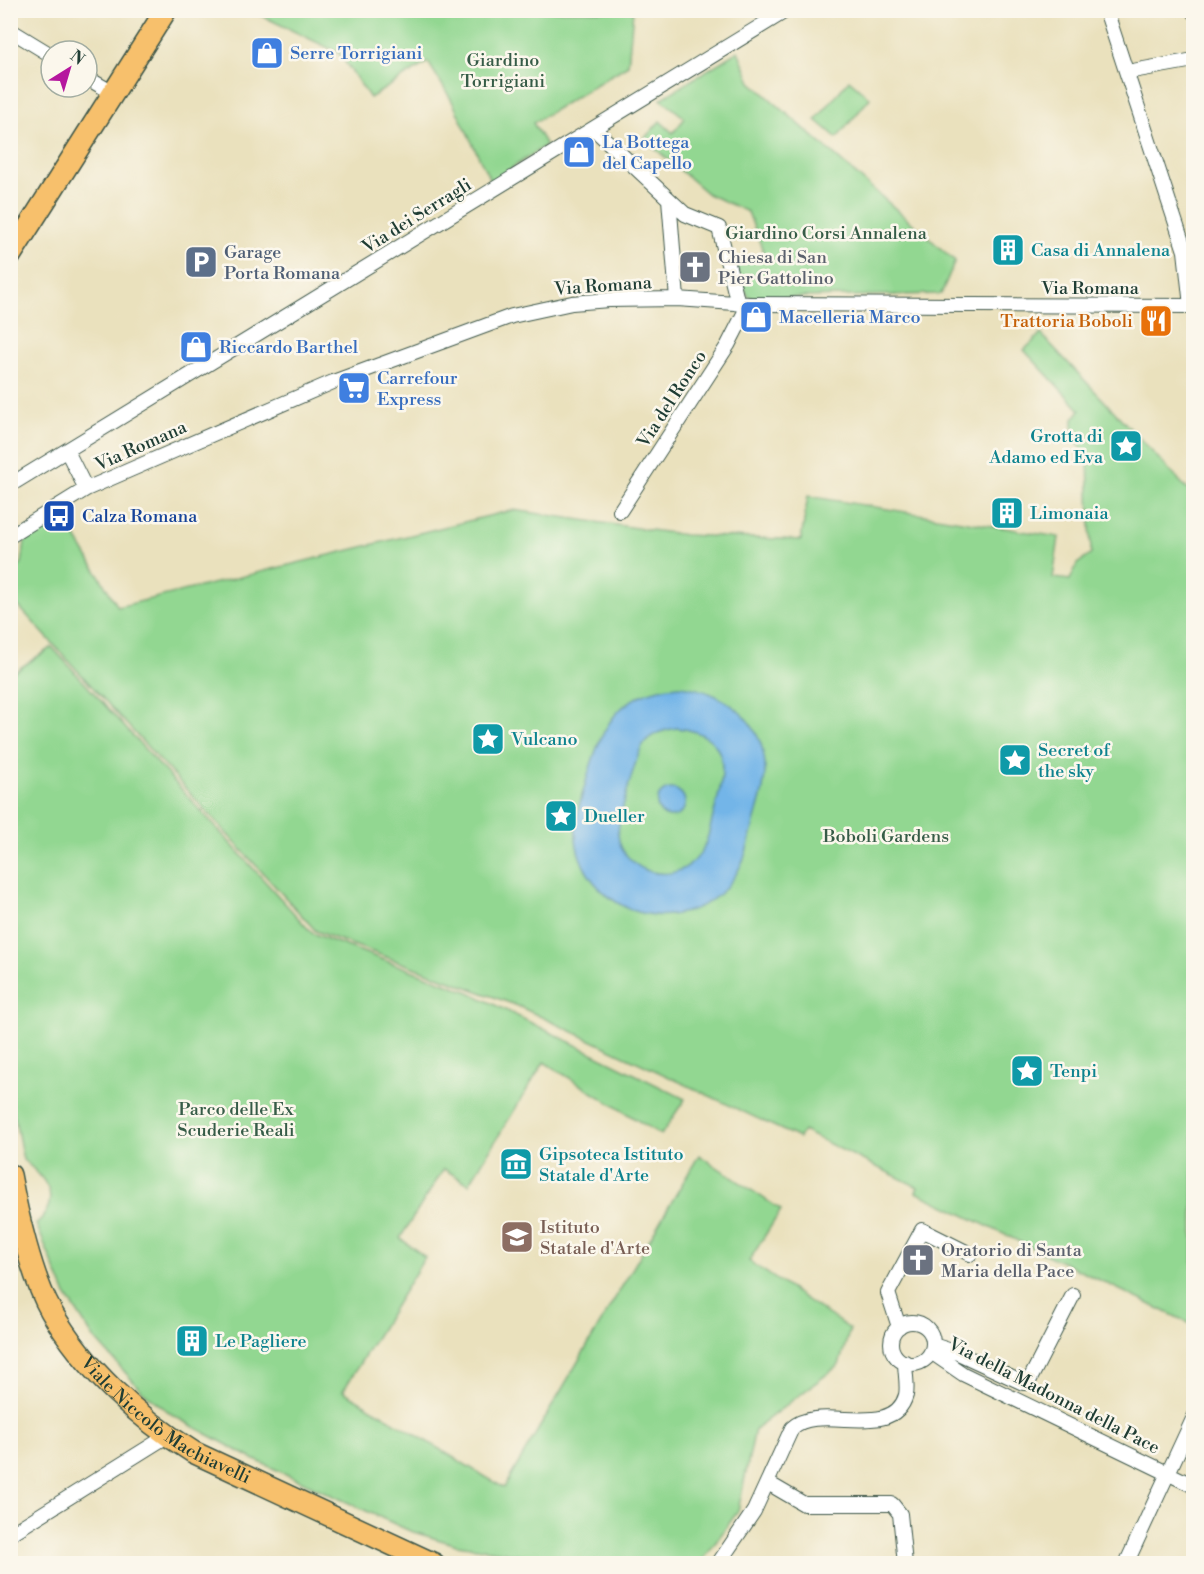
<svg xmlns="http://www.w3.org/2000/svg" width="1204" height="1574" font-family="'Libre Bodoni',serif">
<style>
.green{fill:#92d791;stroke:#588a62;stroke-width:1.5}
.water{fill:#73b5e8;stroke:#49798e;stroke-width:1.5;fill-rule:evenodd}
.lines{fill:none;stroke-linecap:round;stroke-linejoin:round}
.street-casing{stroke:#3d5649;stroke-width:16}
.primary-casing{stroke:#3d5649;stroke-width:24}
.street{stroke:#fff;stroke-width:14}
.primary{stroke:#f7c06c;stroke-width:21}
.labels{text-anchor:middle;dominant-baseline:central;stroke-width:5;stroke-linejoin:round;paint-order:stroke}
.shop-label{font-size:18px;fill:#366cbe;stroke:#fbf7ec;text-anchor:start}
.park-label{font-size:18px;fill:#365c47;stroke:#fbf7ec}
.street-label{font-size:18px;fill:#1f3d34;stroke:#fbf7ec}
.culture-label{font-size:18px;fill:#0d838f;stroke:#fbf7ec;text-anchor:start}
.service-label{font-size:18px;fill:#4e5e75;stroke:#fbf7ec;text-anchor:start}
.worship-label{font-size:18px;fill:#5b616d;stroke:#fbf7ec;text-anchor:start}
.food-label{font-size:18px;fill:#c56008;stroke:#fbf7ec;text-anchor:end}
.transit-label{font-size:18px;fill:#164399;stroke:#fbf7ec;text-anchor:start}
.education-label{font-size:18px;fill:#785e54;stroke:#fbf7ec;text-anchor:start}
</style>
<rect width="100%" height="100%" fill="#fbf7ec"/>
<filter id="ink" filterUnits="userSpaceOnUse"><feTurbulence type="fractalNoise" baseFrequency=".0167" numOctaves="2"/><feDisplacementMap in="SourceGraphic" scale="12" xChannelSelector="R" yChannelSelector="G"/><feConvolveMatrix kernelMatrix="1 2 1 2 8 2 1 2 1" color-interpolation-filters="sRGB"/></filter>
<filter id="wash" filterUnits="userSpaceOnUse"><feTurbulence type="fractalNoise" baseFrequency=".008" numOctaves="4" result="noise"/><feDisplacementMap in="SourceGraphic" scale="24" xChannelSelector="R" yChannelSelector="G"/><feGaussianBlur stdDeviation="1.35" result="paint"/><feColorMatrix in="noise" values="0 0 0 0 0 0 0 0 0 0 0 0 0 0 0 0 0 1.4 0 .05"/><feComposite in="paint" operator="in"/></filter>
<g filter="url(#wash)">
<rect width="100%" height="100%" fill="#eae1bd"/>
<path class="green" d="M 252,11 L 633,11 L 628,65 L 533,123 L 546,145 L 491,182 L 451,99 L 428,62 L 370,98 L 339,53 Z
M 738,51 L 751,82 L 955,261 L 941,294 L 753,298 L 748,296 L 735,265 L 765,256 L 748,212 L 708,194 L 644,139 L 660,121 L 673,133 L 685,118 L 661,99 Z
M 849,80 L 870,98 L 837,138 L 816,120 Z
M 1041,334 L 1193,495 L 1193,1325 L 916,1192 L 918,1187 L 803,1131 L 799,1138 L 518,1006 L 316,931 L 11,598 L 11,576 L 22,563 L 25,541 L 63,516 L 118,607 L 513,510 L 685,535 L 801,540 L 808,496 L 1059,537 L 1053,578 L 1070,580 L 1077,564 L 1091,554 L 1088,457 L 1073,437 L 1073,419 L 1080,410 L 1024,350 Z
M 52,647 L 312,933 L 469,992 L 685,1099 L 661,1135 L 544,1062 L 469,1184 L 444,1169 L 400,1238 L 425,1257 L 343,1391 L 504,1488 L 699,1155 L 781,1210 L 749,1261 L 850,1329 L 839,1365 L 755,1429 L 738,1511 L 701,1563 L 576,1563 L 457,1545 L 410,1531 L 253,1459 L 174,1416 L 142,1391 L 93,1337 L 65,1293 L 36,1224 C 63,1199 46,1178 23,1160 L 11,1099 L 11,674 Z"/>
<path class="water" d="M 679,686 C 722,690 762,719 765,765 C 766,785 759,804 754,823 C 750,838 747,854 740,867 C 720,907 674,925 632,910 C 609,901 588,881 580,857 C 571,833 578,808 585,785 C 601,730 614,691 679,686 ZM 677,728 C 731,734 726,769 715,809 C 711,822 709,838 703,849 C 688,877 652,882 630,859 C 623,853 619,845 618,835 C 617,823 637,752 644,743 C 652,733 665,730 677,728 Z
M657 803a14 14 0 1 1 28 0a14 14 0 1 1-28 0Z"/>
</g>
<g filter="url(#ink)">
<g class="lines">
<g class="street-casing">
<path id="street" d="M 1106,10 L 1185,251 L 1191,306
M 1193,10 L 1194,13
M 10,30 L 51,55
M 1127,72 L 1194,60
M 87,78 L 115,94
M 594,129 L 685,214 L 719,228 L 738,304
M 669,199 L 677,299
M 67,451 L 86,489
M 10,485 L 787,10
M 620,511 L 728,345 L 749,304
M 10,536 L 86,489 L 139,466 L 333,382 L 512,316 L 572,303 L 609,300 L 677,299 L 749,304 L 1194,306
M891 1343a21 21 0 1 1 42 0a21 21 0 1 1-42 0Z
M 899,1327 L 888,1293 L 922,1230 L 970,1254
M 933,1345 L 958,1353 L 1023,1383 L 1028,1383 L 1073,1295
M 931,1352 L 963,1374 L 1194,1486
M 768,1483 L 804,1504 L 892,1504 L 900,1514 L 905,1564
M 10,1534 L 167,1436
M 718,1564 L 754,1511 L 792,1428 C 819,1402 893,1442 906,1395 C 908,1386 905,1372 905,1362
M 1126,1564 L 1194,1417"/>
</g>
<g class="primary-casing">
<g id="primary">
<path d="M 10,256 L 166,10"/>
<path id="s1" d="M 10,1175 C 17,1213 32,1278 51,1311 C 84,1368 138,1418 193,1452 L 434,1564"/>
</g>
</g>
<use href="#street" class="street"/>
<use href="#primary" class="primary"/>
</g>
</g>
<defs>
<g id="shop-square" transform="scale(1.725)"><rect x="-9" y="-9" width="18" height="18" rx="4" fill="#3f7fe0" stroke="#fbf7ec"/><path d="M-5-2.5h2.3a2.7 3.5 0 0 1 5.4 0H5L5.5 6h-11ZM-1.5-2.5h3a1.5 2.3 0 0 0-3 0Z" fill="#fff"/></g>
<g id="building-square" transform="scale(1.725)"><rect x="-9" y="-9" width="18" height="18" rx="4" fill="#0f9aa8" stroke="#fbf7ec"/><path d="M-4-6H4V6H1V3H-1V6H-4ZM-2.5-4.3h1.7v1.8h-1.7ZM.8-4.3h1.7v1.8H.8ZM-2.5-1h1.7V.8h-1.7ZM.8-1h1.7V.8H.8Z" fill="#fff"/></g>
<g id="parking-square" transform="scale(1.725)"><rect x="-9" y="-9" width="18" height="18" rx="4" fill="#5c6f8a" stroke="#fbf7ec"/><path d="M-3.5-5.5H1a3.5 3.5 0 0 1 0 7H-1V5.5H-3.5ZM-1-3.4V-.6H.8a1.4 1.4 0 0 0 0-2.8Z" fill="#fff"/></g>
<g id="church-square" transform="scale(1.725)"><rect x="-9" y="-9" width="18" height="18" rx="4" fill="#6b7280" stroke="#fbf7ec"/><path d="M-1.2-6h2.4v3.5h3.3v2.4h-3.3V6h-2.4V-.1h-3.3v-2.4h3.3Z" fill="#fff"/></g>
<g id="restaurant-square" transform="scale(1.725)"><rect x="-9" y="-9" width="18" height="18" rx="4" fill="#e8710a" stroke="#fbf7ec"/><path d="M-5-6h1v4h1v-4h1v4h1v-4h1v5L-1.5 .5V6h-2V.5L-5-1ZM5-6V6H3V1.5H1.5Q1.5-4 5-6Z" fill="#fff"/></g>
<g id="supermarket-square" transform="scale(1.725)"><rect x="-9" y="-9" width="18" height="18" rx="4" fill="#3f7fe0" stroke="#fbf7ec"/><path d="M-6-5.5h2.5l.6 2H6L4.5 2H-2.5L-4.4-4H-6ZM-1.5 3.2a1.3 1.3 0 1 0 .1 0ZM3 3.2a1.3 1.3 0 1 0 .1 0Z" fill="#fff"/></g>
<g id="sight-square" transform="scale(1.725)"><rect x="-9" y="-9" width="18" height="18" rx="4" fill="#0f9aa8" stroke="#fbf7ec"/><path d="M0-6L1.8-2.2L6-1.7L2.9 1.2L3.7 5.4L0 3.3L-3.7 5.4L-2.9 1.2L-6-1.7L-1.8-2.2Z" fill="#fff"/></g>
<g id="bus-square" transform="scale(1.725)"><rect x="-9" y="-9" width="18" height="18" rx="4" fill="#1a4fb4" stroke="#fbf7ec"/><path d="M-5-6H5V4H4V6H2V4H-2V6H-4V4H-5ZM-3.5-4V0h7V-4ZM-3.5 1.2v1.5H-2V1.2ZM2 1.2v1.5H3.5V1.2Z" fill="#fff"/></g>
<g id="museum-square" transform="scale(1.725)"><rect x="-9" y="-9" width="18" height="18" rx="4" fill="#0f9aa8" stroke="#fbf7ec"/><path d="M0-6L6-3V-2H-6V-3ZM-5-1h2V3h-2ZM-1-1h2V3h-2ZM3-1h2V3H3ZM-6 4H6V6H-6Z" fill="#fff"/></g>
<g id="school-square" transform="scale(1.725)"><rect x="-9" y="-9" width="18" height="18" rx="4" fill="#8d6e63" stroke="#fbf7ec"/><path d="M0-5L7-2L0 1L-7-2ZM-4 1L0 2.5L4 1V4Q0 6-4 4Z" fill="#fff"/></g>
</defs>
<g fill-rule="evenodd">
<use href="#shop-square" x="267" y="53"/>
<use href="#shop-square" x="579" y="152"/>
<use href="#building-square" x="1008" y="250"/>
<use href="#parking-square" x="201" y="262"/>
<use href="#church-square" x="695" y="267"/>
<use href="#shop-square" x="756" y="317"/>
<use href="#restaurant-square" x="1156" y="321"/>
<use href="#shop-square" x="196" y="347"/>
<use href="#supermarket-square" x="354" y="388"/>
<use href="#sight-square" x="1126" y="446"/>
<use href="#building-square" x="1007" y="513"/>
<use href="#bus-square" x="59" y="516"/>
<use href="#sight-square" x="488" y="739"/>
<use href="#sight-square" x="1015" y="760"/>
<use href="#sight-square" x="561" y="816"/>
<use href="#sight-square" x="1027" y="1071"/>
<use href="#museum-square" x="516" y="1164"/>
<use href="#school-square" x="517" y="1237"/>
<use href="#church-square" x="918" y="1260"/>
<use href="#building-square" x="192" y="1341"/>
</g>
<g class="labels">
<g class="shop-label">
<text x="290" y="53">Serre Torrigiani</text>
<text x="602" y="142">La Bottega<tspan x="602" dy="21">del Capello</tspan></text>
<text x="779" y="317">Macelleria Marco</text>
<text x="219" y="347">Riccardo Barthel</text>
<text x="377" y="378">Carrefour<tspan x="377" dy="21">Express</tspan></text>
</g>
<g class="park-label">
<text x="503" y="60">Giardino<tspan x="503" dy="21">Torrigiani</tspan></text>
<text x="826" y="233">Giardino Corsi Annalena</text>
<text x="886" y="836">Boboli Gardens</text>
<text x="236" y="1109">Parco delle Ex<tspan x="236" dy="21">Scuderie Reali</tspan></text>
</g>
<g class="street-label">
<text transform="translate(417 216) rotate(-32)">Via dei Serragli</text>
<text transform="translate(603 286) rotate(-4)">Via Romana</text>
<text x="1090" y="288">Via Romana</text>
<text transform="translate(672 399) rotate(-57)">Via del Ronco</text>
<text transform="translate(141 446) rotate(-24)">Via Romana</text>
<text transform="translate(1054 1396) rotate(27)">Via della Madonna della Pace</text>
<text stroke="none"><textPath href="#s1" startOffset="304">Viale Niccolò Machiavelli</textPath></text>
</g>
<g class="culture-label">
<text x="1031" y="250">Casa di Annalena</text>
<text x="1103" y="436" text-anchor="end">Grotta di<tspan x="1103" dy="21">Adamo ed Eva</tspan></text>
<text x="1030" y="513">Limonaia</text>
<text x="511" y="739">Vulcano</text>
<text x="1038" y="750">Secret of<tspan x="1038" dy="21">the sky</tspan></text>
<text x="584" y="816">Dueller</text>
<text x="1050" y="1071">Tenpi</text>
<text x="539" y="1154">Gipsoteca Istituto<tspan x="539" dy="21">Statale d'Arte</tspan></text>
<text x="215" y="1341">Le Pagliere</text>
</g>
<g class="service-label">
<text x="224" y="252">Garage<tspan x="224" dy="21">Porta Romana</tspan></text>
</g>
<g class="worship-label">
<text x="718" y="257">Chiesa di San<tspan x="718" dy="21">Pier Gattolino</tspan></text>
<text x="941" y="1250">Oratorio di Santa<tspan x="941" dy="21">Maria della Pace</tspan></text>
</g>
<g class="food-label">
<text x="1133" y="321">Trattoria Boboli</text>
</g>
<g class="transit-label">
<text x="82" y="516">Calza Romana</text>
</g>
<g class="education-label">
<text x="540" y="1227">Istituto<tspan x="540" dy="21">Statale d'Arte</tspan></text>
</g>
</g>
<rect width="1204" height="1574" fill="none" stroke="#fbf7ec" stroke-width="36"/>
<g transform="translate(69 69) rotate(37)"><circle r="28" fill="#fbf7ec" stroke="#a3ada2" stroke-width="1.5"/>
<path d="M0-4.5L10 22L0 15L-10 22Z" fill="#b5179e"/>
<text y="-9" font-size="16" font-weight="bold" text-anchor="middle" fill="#1f3d34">N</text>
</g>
</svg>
